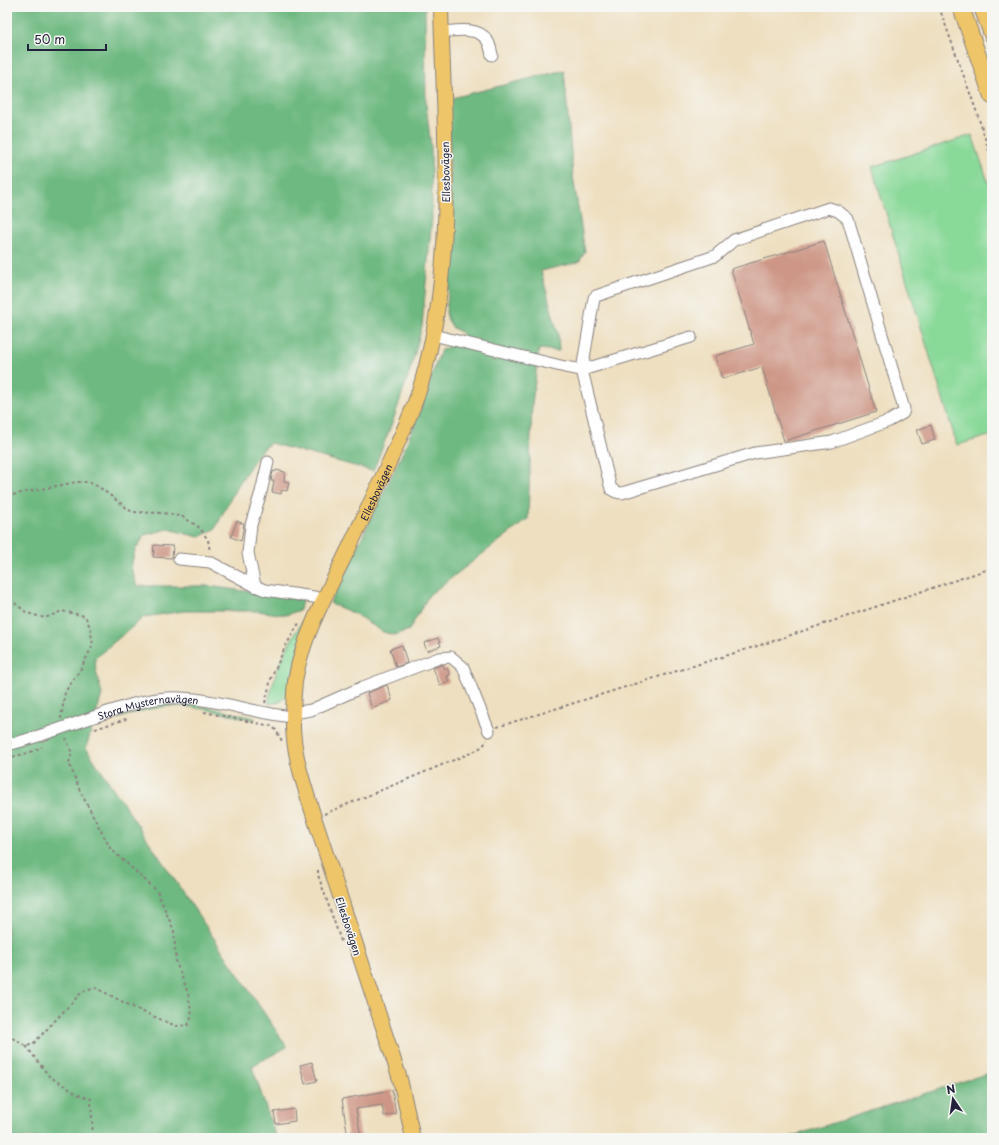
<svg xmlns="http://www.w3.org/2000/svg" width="999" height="1145" font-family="'Playpen Sans',sans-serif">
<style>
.green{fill:#89d999;stroke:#567e6a}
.forest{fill:#6eb981;stroke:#486e5e}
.building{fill:#cd9686}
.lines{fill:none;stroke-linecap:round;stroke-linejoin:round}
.minor-casing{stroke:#88807e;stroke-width:13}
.major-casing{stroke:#88807e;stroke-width:16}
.highway-casing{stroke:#88807e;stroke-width:18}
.path{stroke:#88807e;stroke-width:2;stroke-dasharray:3 3;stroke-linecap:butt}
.minor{stroke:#fff;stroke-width:11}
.major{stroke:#eec569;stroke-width:14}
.highway{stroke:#eec569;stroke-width:16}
.labels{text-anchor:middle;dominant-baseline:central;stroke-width:3;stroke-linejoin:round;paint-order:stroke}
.street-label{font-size:10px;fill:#22223b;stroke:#f6f6f2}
</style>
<rect width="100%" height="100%" fill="#f6f6f2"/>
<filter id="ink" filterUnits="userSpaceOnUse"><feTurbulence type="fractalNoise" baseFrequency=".025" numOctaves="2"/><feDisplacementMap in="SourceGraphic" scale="8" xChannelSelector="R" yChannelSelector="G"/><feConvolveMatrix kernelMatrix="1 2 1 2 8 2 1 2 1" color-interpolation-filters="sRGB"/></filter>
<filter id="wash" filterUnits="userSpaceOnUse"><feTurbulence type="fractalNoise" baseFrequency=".012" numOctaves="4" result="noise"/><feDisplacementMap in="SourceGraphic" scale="16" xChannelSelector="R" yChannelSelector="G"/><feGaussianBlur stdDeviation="0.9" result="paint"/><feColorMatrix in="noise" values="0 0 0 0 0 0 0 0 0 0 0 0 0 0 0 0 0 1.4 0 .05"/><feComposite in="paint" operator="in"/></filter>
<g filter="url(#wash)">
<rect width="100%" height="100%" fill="#eedfc0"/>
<path class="green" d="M 972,135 L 992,193 L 992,435 L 957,445 L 872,167 Z
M 310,614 L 287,695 L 280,702 L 269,704 C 268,685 295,625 310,614 Z
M 161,704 L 189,705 L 194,704 L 255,718 L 255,720 C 229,715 197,705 170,706 C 145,708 120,718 97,726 C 67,737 37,747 7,755 L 7,751 L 23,747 L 128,712 L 146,707 Z"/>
<path class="forest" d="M 7,7 L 425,7 L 426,105 L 431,147 L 432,218 L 422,326 L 412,364 L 394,418 L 373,471 L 270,443 L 258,454 L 235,490 L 215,529 L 199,537 L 168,529 L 145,535 L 135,550 L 131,567 L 137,586 L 208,586 L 302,599 L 300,610 L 286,615 L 258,611 L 184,611 L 144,617 L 95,658 L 96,671 L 102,694 L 86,748 L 287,1047 L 252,1066 L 276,1138 L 7,1138 Z
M 564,70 L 573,176 L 585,252 L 579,262 L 541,271 L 558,334 L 559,351 L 539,349 L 532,404 L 528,519 L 429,595 L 409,630 L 395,635 L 383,632 L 357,615 L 330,603 L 338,584 L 368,525 L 402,454 L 422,406 L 436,363 L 441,350 L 448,347 L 463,333 L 453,328 L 448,320 L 446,312 L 450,278 L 452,243 L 448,99 Z
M 992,1072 L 992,1138 L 787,1138 Z"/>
<g id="blocks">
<path class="building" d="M 824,241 L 876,412 L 784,441 L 762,367 L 722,379 L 715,356 L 754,344 L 731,269 Z
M 931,425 L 935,440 L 922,444 L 917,430 Z
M 276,470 L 285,472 L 284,481 L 289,482 L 287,491 L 282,490 L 281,494 L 272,492 L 274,481 L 271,481 L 273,471 L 275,472 Z
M 237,521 L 244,524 L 241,541 L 231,537 Z
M 154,545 L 173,546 L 172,558 L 153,557 Z
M 438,638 L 441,646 L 427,651 L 424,643 Z
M 402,645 L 407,663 L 396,667 L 390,649 Z
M 441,665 L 443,665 L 445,669 L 447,668 L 450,675 L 447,676 L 449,682 L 440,685 L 433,668 Z
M 387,685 L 392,700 L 372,709 L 367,693 Z
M 312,1062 L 317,1081 L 305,1084 L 300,1065 Z
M 392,1090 L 396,1114 L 384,1116 L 382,1105 L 356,1109 L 361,1138 L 348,1138 L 342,1099 Z
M 294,1109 L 295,1121 L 276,1124 L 274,1112 Z"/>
</g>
</g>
<g filter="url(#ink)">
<use href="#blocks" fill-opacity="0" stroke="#88807e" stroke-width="1"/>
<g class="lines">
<g class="minor-casing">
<g id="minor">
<path d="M 441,32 C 455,31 478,26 487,40 C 490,44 491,50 492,55"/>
<path d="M 829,208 L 838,211 L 848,219 L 904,409 L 903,413 L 889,421 L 832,442 L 755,453 L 622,493 C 617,493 615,492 611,489 L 582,370 L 594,298 L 596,296 L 715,256 L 734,240 Z"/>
<path d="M 433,335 L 565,367 L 582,370 L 691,337"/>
<path d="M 179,559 L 210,562 L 255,586 L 265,590 L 314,597 L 324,600"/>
<path d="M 255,586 L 248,553 L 251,525 L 261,492 L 268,462"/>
<path d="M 293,713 L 311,710 L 363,687 L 439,658 L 451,657 L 463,667 L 489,731"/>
<path id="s1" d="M 7,745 C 41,737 75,723 108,712 C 127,706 147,699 167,698 C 210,696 251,713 293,717"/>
</g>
</g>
<g class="major-casing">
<g id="major">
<path id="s2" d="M 413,1138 L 400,1079 L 314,817 C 305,788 294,757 293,727 C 293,710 293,692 296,676 C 303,638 323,601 340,566 C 358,530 375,493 392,456 C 403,431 415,407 422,381 C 457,259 444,132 441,7"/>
</g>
</g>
<g class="highway-casing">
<path id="highway" d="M 961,7 L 992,96
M 982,7 L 992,34"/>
</g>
<path class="path" d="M 939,7 L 976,110 L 992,160
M 7,496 L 76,482 L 88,482 L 99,487 L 132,512 L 163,513 L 183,517 L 200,528 L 208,540 L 210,552
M 7,594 L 11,600 L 27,613 L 45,618 L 62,611 L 85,616 L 90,627 L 93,645 L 80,670 L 65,692 L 61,719
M 265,703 L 271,679 L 285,647 L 299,623
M 204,712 L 271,726 L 276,730 L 282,741
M 497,727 L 770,642 L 992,568
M 95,729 L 129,718
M 7,758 L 28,753 L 42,747
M 324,814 L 473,752 L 483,746 L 487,740
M 318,870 L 318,875 L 342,944
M 7,1035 L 26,1046 L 33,1044 L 82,992 L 94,987 L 141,1011 L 176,1026 L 188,1025 L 192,1016 L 188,993 L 176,962 L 174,931 L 157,891 L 110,848 L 80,791 L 69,763 L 72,753 L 66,738
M 26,1046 L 49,1076 L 77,1094 L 91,1099 L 93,1138"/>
<use href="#minor" class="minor"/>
<use href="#major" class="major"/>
<use href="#highway" class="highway"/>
</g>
</g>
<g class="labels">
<g class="street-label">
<text transform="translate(445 172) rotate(-91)">Ellesbovägen</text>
<text stroke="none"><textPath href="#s2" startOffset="681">Ellesbovägen</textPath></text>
<text stroke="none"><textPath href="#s1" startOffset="147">Stora Mysternavägen</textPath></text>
<text transform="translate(349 926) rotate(72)">Ellesbovägen</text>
</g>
</g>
<rect width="999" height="1145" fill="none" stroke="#f6f6f2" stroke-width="24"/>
<g transform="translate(953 1099) rotate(347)" stroke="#f6f6f2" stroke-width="3" paint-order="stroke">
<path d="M0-3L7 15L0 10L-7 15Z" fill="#22223b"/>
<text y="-6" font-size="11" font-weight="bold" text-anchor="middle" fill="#22223b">N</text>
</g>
<path d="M28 44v6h78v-6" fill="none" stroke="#22223b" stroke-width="2"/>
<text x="34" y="44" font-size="12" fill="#22223b" stroke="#f6f6f2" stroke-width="3" paint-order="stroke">50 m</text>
</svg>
